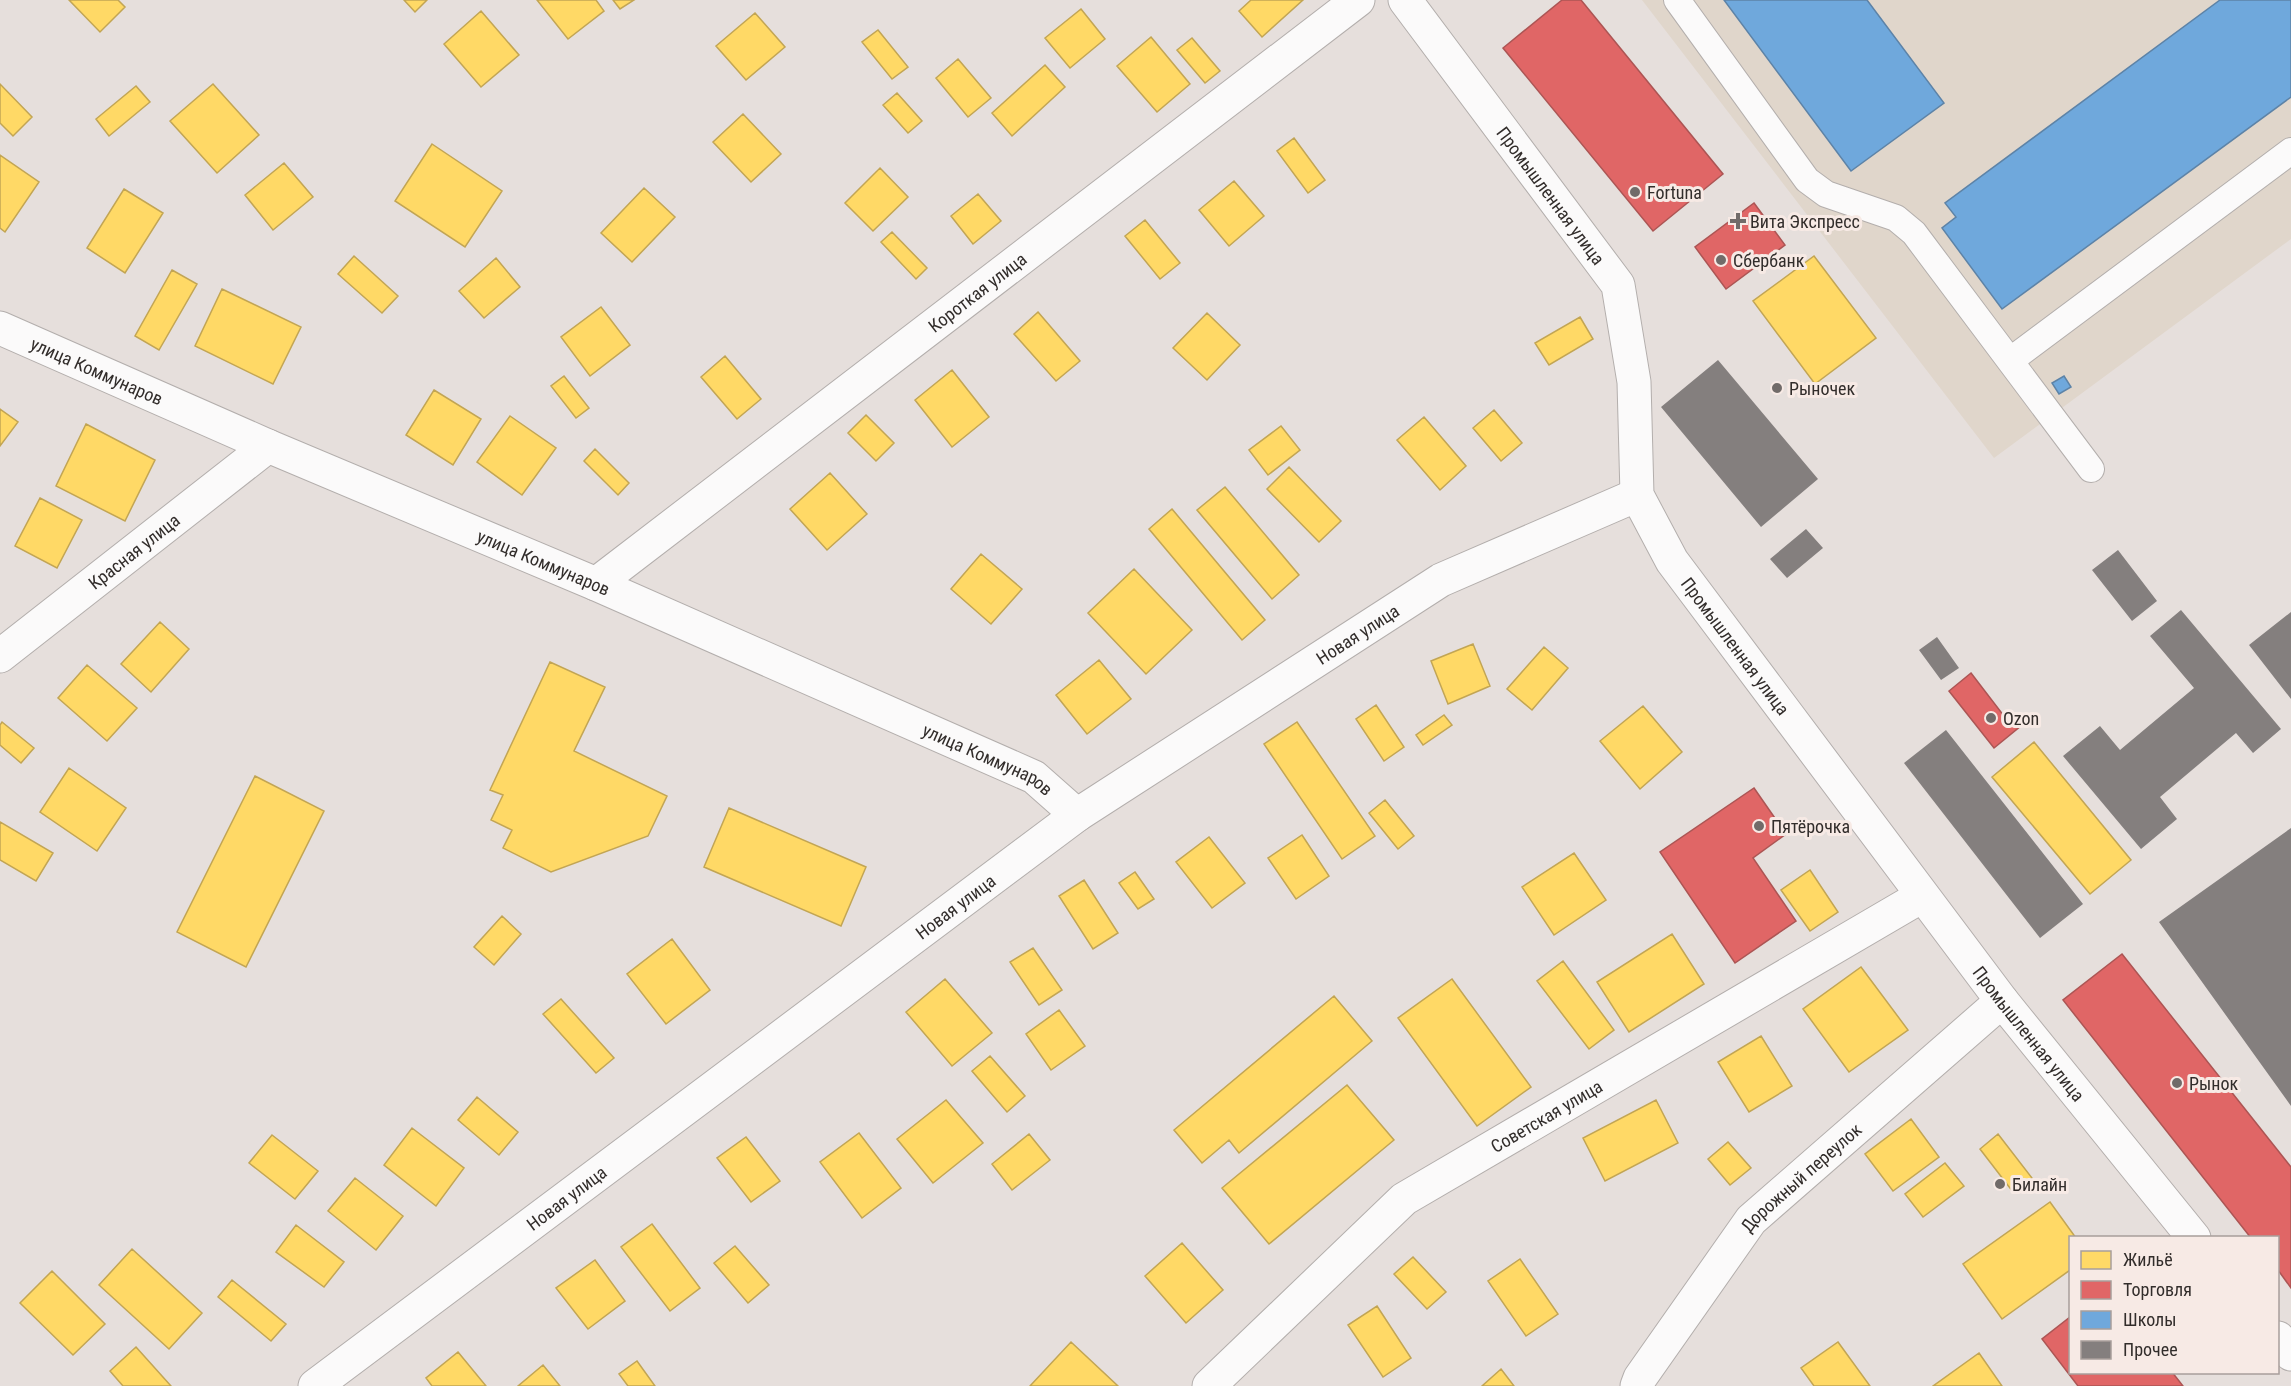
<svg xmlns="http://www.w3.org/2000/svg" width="2291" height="1386" font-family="'Roboto Condensed',sans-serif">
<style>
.education{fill:#e0d6cb}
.homes{fill:#ffd966;stroke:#c2a554;stroke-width:1.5}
.shops{fill:#e06666;stroke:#ac5554;stroke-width:1.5}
.schools{fill:#6fa8dc;stroke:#5d83a7;stroke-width:1.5}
.building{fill:#847f7e}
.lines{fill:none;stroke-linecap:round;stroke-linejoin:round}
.service-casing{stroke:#b3aeac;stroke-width:28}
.minor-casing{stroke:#b3aeac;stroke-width:35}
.secondary-casing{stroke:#b3aeac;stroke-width:35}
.service{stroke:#fbfafa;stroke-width:26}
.minor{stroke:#fbfafa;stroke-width:33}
.secondary{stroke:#fbfafa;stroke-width:33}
.poi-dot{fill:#716b69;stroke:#f7eae5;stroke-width:2}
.labels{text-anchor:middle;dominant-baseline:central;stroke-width:6;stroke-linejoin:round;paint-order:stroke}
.poi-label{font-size:18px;fill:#322d2b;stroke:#f7eae5;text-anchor:start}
.street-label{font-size:18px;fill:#322d2b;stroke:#f7eae5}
</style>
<rect width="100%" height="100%" fill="#e6dfdc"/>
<path class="education" d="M 1642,0 L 2291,0 L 2291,239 L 1994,458 Z"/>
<path class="homes" d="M 69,0 L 118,0 L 125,7 L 100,32 Z
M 404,0 L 427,0 L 415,12 Z
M 537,0 L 596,0 L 604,11 L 568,39 Z
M 613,0 L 634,0 L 620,9 Z
M 1251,0 L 1303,0 L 1262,37 L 1239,11 Z
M 1081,9 L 1105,39 L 1070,68 L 1045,38 Z
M 481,11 L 519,55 L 481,87 L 444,44 Z
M 755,13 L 785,47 L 746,80 L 716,46 Z
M 878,30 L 908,67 L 892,79 L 862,42 Z
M 1151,37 L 1190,84 L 1157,112 L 1117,66 Z
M 1192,38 L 1220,71 L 1205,83 L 1177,50 Z
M 958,59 L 991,98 L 968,117 L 936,78 Z
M 1045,65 L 1065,87 L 1012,136 L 992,113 Z
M 0,84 L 32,117 L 13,136 L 0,123 Z
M 213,84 L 259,135 L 217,173 L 170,121 Z
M 136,86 L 150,102 L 109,136 L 96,119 Z
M 897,93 L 922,121 L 908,133 L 883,105 Z
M 743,114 L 781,154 L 751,182 L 713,142 Z
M 1294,138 L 1325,180 L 1308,193 L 1277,151 Z
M 432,144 L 502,191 L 465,247 L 395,201 Z
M 0,155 L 39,182 L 5,232 L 0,228 Z
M 284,163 L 313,197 L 273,230 L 245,195 Z
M 880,168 L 908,197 L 873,231 L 845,203 Z
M 1234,181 L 1264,216 L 1229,246 L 1199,210 Z
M 644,188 L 675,217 L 632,262 L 601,233 Z
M 124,189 L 163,213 L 125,273 L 87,248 Z
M 978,194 L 1001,221 L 973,244 L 951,216 Z
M 1145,220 L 1180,263 L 1160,279 L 1125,236 Z
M 892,232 L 927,268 L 916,279 L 881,242 Z
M 354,256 L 398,296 L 382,313 L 338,274 Z
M 1814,256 L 1876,338 L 1815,384 L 1753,301 Z
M 496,258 L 520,287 L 484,318 L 459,291 Z
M 172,270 L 197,284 L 159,350 L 135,336 Z
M 222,289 L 301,327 L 273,384 L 195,346 Z
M 601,307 L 630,345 L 590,376 L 561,337 Z
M 1038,312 L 1080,361 L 1056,381 L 1014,334 Z
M 1207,313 L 1240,345 L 1207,380 L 1173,348 Z
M 1580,317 L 1593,339 L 1549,365 L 1535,343 Z
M 725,356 L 761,399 L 737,419 L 701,377 Z
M 952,370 L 989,417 L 952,447 L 915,400 Z
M 564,376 L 589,408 L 576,418 L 551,386 Z
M 434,390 L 481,419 L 453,465 L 406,435 Z
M 0,409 L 18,422 L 0,446 Z
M 1494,410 L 1522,443 L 1501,461 L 1473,428 Z
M 866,415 L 894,443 L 876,461 L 848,433 Z
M 510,416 L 556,448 L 522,495 L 477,462 Z
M 1424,417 L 1466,466 L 1440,490 L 1397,440 Z
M 86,424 L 155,460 L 125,521 L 56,486 Z
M 1281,426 L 1300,450 L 1268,475 L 1249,450 Z
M 595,449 L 629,483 L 618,495 L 584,461 Z
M 1289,467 L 1341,521 L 1319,542 L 1267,489 Z
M 830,473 L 867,514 L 827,550 L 790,509 Z
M 1225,487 L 1299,575 L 1272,599 L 1197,510 Z
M 40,498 L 82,520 L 57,568 L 15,546 Z
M 1172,509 L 1265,620 L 1242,640 L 1149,529 Z
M 981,554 L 1022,589 L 991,624 L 951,589 Z
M 1134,569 L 1192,630 L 1146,674 L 1088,613 Z
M 160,622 L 189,649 L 151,692 L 121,664 Z
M 1473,644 L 1490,686 L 1448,704 L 1431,661 Z
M 1544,647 L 1568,668 L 1532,710 L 1507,689 Z
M 1099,660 L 1131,699 L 1087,734 L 1056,695 Z
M 550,662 L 605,687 L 574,751 L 667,796 L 648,836 L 551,872 L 503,848 L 512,830 L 491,820 L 503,795 L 490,790 Z
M 87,665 L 137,708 L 107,741 L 58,698 Z
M 1376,705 L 1404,747 L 1384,761 L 1356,719 Z
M 1643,706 L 1682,752 L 1640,789 L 1600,741 Z
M 1444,715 L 1452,725 L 1423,745 L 1416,735 Z
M 2,722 L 34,748 L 21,763 L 0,745 L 0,725 Z
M 1297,722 L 1375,836 L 1342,859 L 1264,744 Z
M 2034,742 L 2131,860 L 2090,894 L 1992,777 Z
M 69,768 L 126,808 L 97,851 L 40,812 Z
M 255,776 L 324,811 L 246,967 L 177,932 Z
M 1385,800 L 1414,836 L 1398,849 L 1369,813 Z
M 729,808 L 866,867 L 841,926 L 704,867 Z
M 0,822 L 53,853 L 36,881 L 0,860 Z
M 1302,835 L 1329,876 L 1296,899 L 1268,858 Z
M 1209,837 L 1245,883 L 1212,908 L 1176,862 Z
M 1574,853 L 1606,900 L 1554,935 L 1522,887 Z
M 1810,870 L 1838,912 L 1810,931 L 1781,890 Z
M 1135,872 L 1154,899 L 1138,909 L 1119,883 Z
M 1084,880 L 1118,933 L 1093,949 L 1059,896 Z
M 502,916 L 521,934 L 494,965 L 474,947 Z
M 1672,934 L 1704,984 L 1629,1032 L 1597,982 Z
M 672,939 L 710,990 L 666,1024 L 627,974 Z
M 1033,948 L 1062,990 L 1039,1005 L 1010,962 Z
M 1563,961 L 1614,1030 L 1589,1049 L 1537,981 Z
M 1861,967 L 1908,1030 L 1849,1072 L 1803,1009 Z
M 945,979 L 992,1033 L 952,1066 L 906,1012 Z
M 1452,979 L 1531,1087 L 1477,1126 L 1398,1018 Z
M 1334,996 L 1372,1041 L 1239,1153 L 1229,1140 L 1202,1163 L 1174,1130 Z
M 561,999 L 614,1058 L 596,1073 L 543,1014 Z
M 1059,1010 L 1085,1046 L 1051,1070 L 1026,1034 Z
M 1761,1036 L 1792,1086 L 1749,1112 L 1718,1062 Z
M 990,1056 L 1025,1096 L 1007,1112 L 972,1071 Z
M 1347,1085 L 1394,1140 L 1269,1244 L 1222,1188 Z
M 477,1097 L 518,1132 L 499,1155 L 458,1120 Z
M 946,1100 L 983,1143 L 933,1183 L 897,1139 Z
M 1656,1100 L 1678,1143 L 1605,1181 L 1583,1138 Z
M 1911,1119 L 1939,1157 L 1893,1191 L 1865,1154 Z
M 412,1128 L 464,1168 L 436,1206 L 384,1165 Z
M 859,1133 L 901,1188 L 862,1218 L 820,1162 Z
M 1029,1134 L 1050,1160 L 1012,1190 L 992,1164 Z
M 1998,1134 L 2032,1178 L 2013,1192 L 1980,1149 Z
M 272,1135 L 318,1171 L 295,1199 L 249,1163 Z
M 746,1137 L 780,1181 L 751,1202 L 717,1158 Z
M 1728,1142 L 1751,1168 L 1730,1185 L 1708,1159 Z
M 1945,1163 L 1964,1186 L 1923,1217 L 1905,1194 Z
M 355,1178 L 403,1216 L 376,1250 L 328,1211 Z
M 2050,1202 L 2076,1238 L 2070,1238 L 2070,1270 L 2002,1319 L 1963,1264 Z
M 652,1224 L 700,1288 L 670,1311 L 621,1247 Z
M 296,1225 L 344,1262 L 324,1287 L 276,1252 Z
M 1182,1243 L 1223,1290 L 1186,1323 L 1145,1276 Z
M 735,1246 L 769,1285 L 748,1303 L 714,1263 Z
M 132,1249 L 202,1313 L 169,1349 L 99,1285 Z
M 1413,1257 L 1446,1292 L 1427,1309 L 1394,1274 Z
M 1520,1259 L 1558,1314 L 1526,1336 L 1488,1281 Z
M 595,1260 L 625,1301 L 588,1329 L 556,1288 Z
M 52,1271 L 105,1324 L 73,1355 L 20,1303 Z
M 232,1280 L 286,1324 L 271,1341 L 218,1297 Z
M 1377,1306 L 1411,1358 L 1383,1377 L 1348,1325 Z
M 1071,1342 L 1118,1386 L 1030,1386 Z
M 1838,1342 L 1870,1386 L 1814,1386 L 1801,1368 Z
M 136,1347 L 171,1386 L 123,1386 L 110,1371 Z
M 458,1352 L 486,1386 L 432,1386 L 426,1378 Z
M 1979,1353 L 2002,1386 L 1933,1386 Z
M 637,1361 L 655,1386 L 628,1386 L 619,1374 Z
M 543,1365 L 560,1386 L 518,1386 Z
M 1501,1369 L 1514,1386 L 1482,1386 Z"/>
<path class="shops" d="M 1562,0 L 1581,0 L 1723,174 L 1653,231 L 1503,48 Z
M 1754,203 L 1785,245 L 1726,289 L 1695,247 Z
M 1971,673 L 2007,720 L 2014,714 L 2022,725 L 1994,748 L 1949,691 Z
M 1754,788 L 1786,834 L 1753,858 L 1796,921 L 1735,963 L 1660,852 Z
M 2122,954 L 2291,1167 L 2291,1288 L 2278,1270 L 2278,1238 L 2251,1238 L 2063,1000 Z
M 2070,1317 L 2070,1372 L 2172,1372 L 2183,1386 L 2078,1386 L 2042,1339 Z"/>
<path class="schools" d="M 1724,0 L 1867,0 L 1944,103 L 1851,171 Z
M 2220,0 L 2291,0 L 2291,97 L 2002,309 L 1942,228 L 1956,217 L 1945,203 Z
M 2064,376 L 2071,387 L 2059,394 L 2052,383 Z"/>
<path class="building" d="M 1718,360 L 1818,479 L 1761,527 L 1661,407 Z
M 1806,529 L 1823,548 L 1787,578 L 1770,559 Z
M 2118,550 L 2157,601 L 2132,621 L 2092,570 Z
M 2181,610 L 2281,729 L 2253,753 L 2236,733 L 2160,797 L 2177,819 L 2141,849 L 2063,756 L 2100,726 L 2120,750 L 2194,688 L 2150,636 Z
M 2291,612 L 2291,699 L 2249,645 Z
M 1937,637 L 1959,668 L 1941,680 L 1919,650 Z
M 1946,730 L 2083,904 L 2040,938 L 1904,763 Z
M 2291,828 L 2291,1106 L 2159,922 Z"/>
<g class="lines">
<g class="service-casing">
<path id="service" d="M 1677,0 L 1807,180 L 1826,194 L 1896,218 L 1914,233 L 2091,469
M 2011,360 L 2291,151"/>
</g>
<g class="minor-casing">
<g id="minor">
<path id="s1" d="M 0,328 L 268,446 L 596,584 L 1034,777 L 1077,815"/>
<path id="s2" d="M 596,584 L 1358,0"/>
<path id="s3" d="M 0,656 L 268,446"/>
<path id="s4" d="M 315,1386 L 1077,815 L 1441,580 L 1637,495"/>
<path id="s5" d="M 1209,1386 L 1404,1199 L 1922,896"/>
<path id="s6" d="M 1637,1386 L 1640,1378 L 1751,1220 L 2002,1001"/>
</g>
</g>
<g class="secondary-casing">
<g id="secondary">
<path id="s7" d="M 1405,0 L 1618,285 L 1634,382 L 1637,495 L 1672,561 L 2002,1001 L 2194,1238"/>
<path d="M 2278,1338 L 2291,1354"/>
</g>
</g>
<use href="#service" class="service"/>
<use href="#minor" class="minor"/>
<use href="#secondary" class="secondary"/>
</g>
<g class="poi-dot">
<circle cx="1635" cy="192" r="6"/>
<path d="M1735 212h6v6h6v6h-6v6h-6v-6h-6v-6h6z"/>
<circle cx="1721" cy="260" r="6"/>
<circle cx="1777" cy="388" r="6"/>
<circle cx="1991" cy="718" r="6"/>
<circle cx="1759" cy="826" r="6"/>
<circle cx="2177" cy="1083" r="6"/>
<circle cx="2000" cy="1184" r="6"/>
</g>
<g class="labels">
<g class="poi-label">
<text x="1647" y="192">Fortuna</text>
<text x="1750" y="221">Вита Экспресс</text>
<text x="1733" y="260">Сбербанк</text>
<text x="1789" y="388">Рыночек</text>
<text x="2003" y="718">Ozon</text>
<text x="1771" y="826">Пятёрочка</text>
<text x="2189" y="1083">Рынок</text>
<text x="2012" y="1184">Билайн</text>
</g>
<g class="street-label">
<text stroke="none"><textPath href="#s7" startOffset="244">Промышленная улица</textPath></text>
<text stroke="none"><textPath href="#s2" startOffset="480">Короткая улица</textPath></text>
<text stroke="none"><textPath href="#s1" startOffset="106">улица Коммунаров</textPath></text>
<text stroke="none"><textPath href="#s3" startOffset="170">Красная улица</textPath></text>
<text stroke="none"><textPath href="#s1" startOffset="592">улица Коммунаров</textPath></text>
<text stroke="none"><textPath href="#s4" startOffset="1286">Новая улица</textPath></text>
<text stroke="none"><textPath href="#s7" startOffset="748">Промышленная улица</textPath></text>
<text stroke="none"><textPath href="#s1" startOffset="1078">улица Коммунаров</textPath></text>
<text stroke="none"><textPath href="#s4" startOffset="800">Новая улица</textPath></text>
<text stroke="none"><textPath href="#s7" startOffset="1234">Промышленная улица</textPath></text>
<text stroke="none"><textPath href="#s5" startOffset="435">Советская улица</textPath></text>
<text stroke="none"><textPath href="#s6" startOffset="267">Дорожный переулок</textPath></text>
<text stroke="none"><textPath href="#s4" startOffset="314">Новая улица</textPath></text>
</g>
</g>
<rect x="2069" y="1236" width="210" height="138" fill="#f7eae5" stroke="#a89e9b" stroke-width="1.5"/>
<rect x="2081" y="1251" width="30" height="18" fill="#ffd966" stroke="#a89e9b" stroke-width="1.5"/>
<text x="2123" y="1266" font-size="18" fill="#322d2b">Жильё</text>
<rect x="2081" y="1281" width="30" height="18" fill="#e06666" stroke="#a89e9b" stroke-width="1.5"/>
<text x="2123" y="1296" font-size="18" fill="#322d2b">Торговля</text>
<rect x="2081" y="1311" width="30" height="18" fill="#6fa8dc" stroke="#a89e9b" stroke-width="1.5"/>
<text x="2123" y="1326" font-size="18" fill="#322d2b">Школы</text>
<rect x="2081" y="1341" width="30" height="18" fill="#847f7e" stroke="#a89e9b" stroke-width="1.5"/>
<text x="2123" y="1356" font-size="18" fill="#322d2b">Прочее</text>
</svg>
